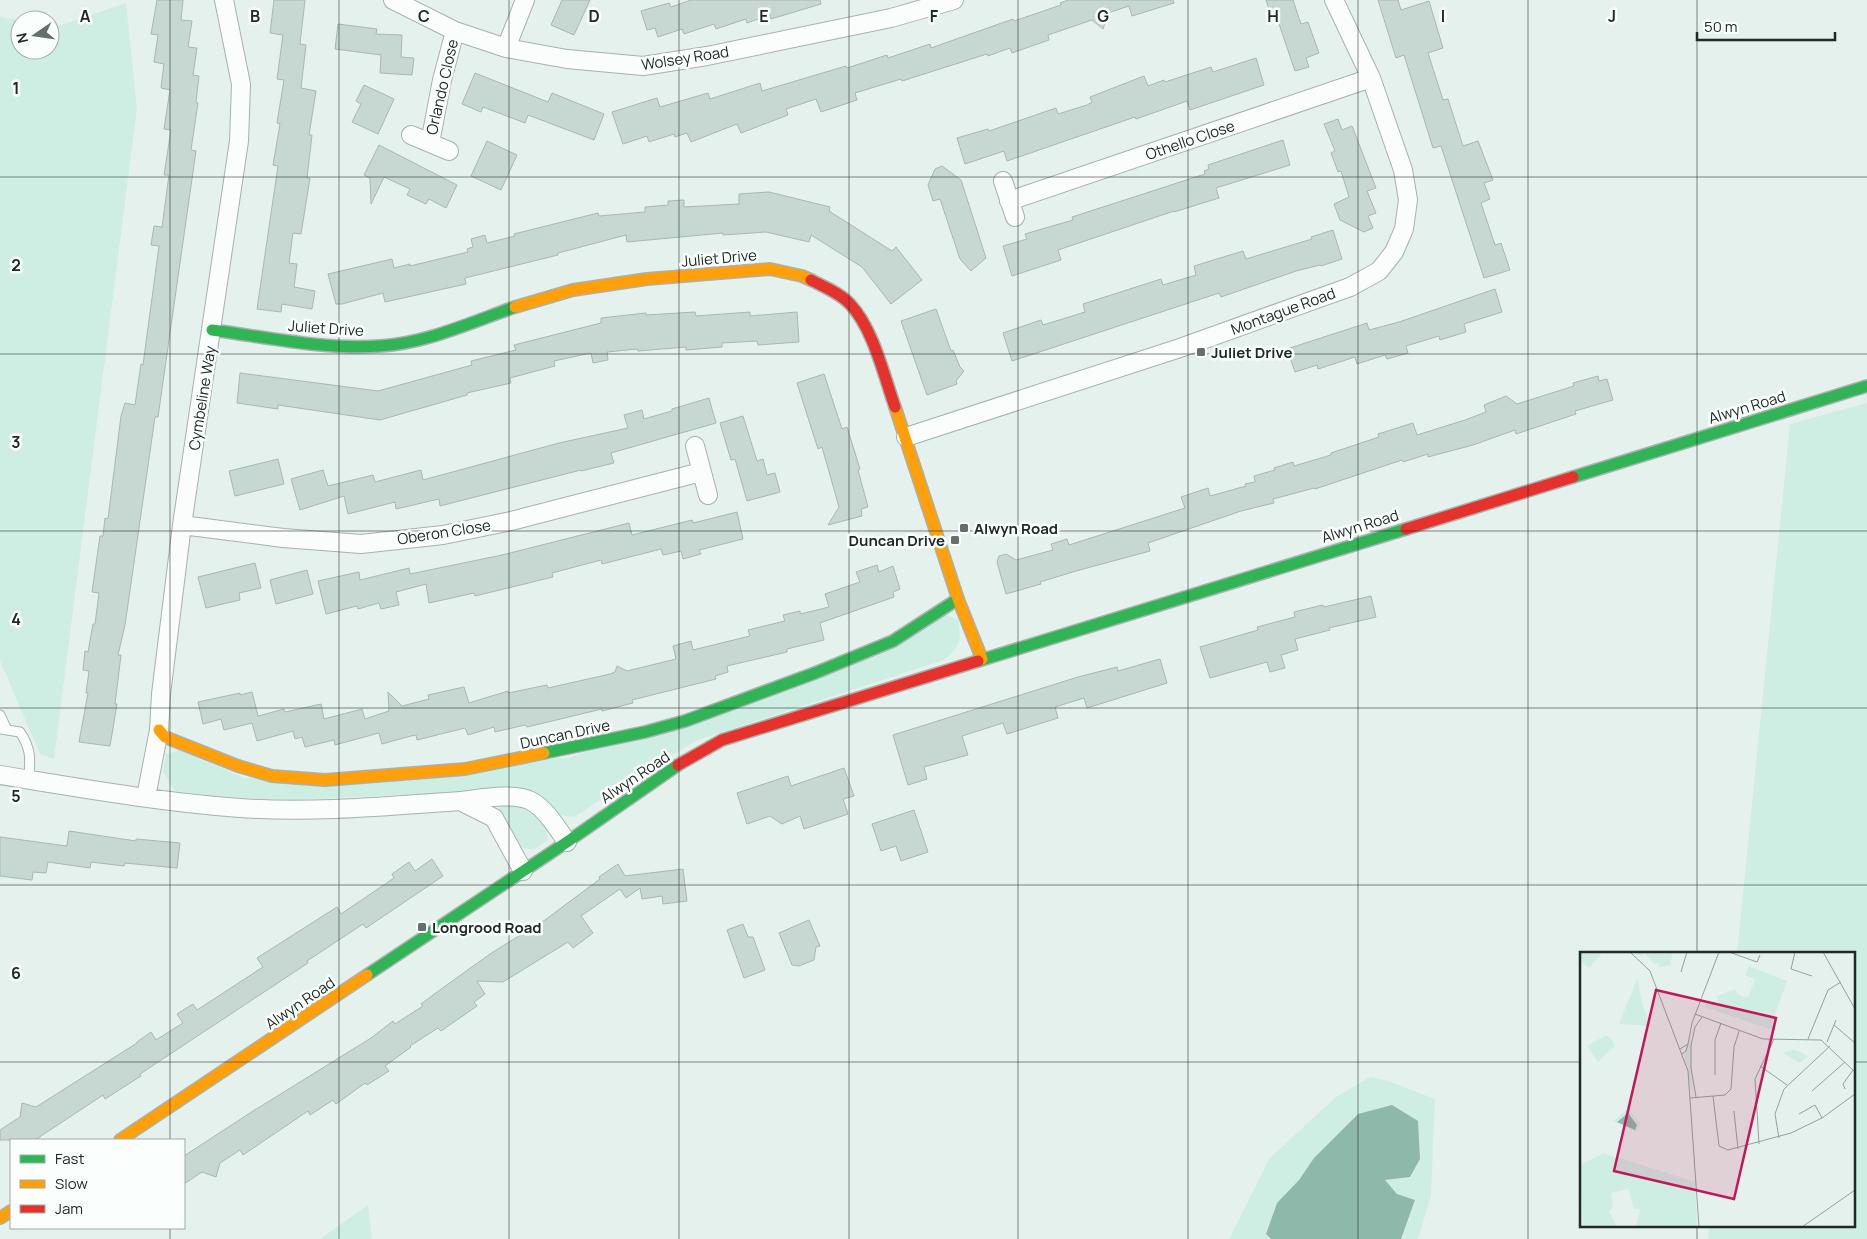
<svg xmlns="http://www.w3.org/2000/svg" width="1867" height="1239" font-family="Manrope,sans-serif">
<style>
.green{fill:#ceeee4}
.water{fill:#8eb8aa}
.building{fill:#c7d8d3;stroke:#acb6b3}
.lines{fill:none;stroke-linecap:round;stroke-linejoin:round}
.lane-casing{stroke:#a8b1ae;stroke-width:11}
.street-casing{stroke:#a8b1ae;stroke-width:20}
.fast-casing{stroke:#a8b1ae;stroke-width:14}
.slow-casing{stroke:#a8b1ae;stroke-width:14}
.jam-casing{stroke:#a8b1ae;stroke-width:14}
.lane{stroke:#fbfdfc;stroke-width:9}
.street{stroke:#fbfdfc;stroke-width:18}
.fast{stroke:#30b455;stroke-width:11}
.slow{stroke:#ff9f0a;stroke-width:11}
.jam{stroke:#e5322d;stroke-width:11}
.grid{fill:none;stroke:#202926;stroke-width:1;stroke-opacity:0.55}
.poi-dot{fill:#656f6c;stroke:#fafffd;stroke-width:2}
.labels{text-anchor:middle;dominant-baseline:central;stroke-width:5;stroke-linejoin:round;paint-order:stroke}
.street-label{font-size:15px;fill:#202926;stroke:#fafffd}
.poi-label{font-size:15px;font-weight:bold;fill:#202926;stroke:#fafffd;text-anchor:start}
.inset-road{fill:none;stroke:#96a19d;stroke-width:1}
.view{fill:#c2185b;fill-opacity:0.15;stroke:#c2185b;stroke-width:2.5}
.inset-edge{fill:none;stroke:#202926;stroke-width:2.5}
.grid-label{font-size:16px;text-anchor:middle;font-weight:bold;fill:#202926;stroke:#fafffd;stroke-width:5;stroke-linejoin:round;paint-order:stroke}
</style>
<rect width="100%" height="100%" fill="#e5f1ed"/>
<path class="green" d="M 126,3 L 137,108 L 54,759 L 40,754 L 0,661 L 0,17 L 21,20 L 20,50 L 50,50 L 50,24 L 61,25 Z
M 1867,403 L 1867,1239 L 1708,1239 L 1709,1225 L 1853,1225 L 1853,953 L 1737,953 L 1790,424 Z
M 947,615 L 958,620 C 962,640 960,647 944,660 L 698,740 L 653,766 L 574,817 L 560,815 L 549,806 L 512,790 L 289,800 L 222,797 L 175,791 L 163,772 L 166,754 L 179,750 L 245,778 L 569,758 Z
M 520,805 C 535,813 547,823 548,840 L 533,850 L 520,847 L 497,813 L 500,806 Z
M 1370,1077 L 1388,1081 L 1435,1099 L 1431,1196 L 1418,1239 L 1401,1239 L 1415,1200 L 1397,1194 L 1384,1180 L 1410,1177 L 1420,1159 L 1357,1114 L 1314,1158 L 1299,1180 L 1277,1203 L 1266,1234 L 1271,1239 L 1229,1239 L 1269,1159 L 1336,1097 Z
M 368,1205 L 372,1239 L 320,1239 Z"/>
<path class="water" d="M 1392,1105 L 1418,1121 L 1420,1159 L 1410,1177 L 1385,1180 L 1397,1194 L 1415,1200 L 1401,1239 L 1271,1239 L 1266,1234 L 1277,1203 L 1299,1180 L 1314,1158 L 1358,1114 Z"/>
<path class="building" d="M 157,0 L 183,0 L 181,20 L 192,21 L 188,47 L 197,48 L 193,75 L 199,76 L 196,102 L 198,103 L 191,150 L 196,151 L 158,417 L 155,417 L 125,625 L 118,655 L 121,655 L 115,704 L 117,704 L 110,746 L 79,742 L 88,693 L 86,693 L 89,671 L 83,670 L 85,651 L 88,652 L 93,624 L 95,624 L 99,593 L 92,592 L 100,536 L 103,536 L 105,518 L 108,519 L 121,416 L 125,403 L 135,405 L 141,364 L 143,365 L 159,246 L 151,245 L 154,226 L 162,227 L 169,175 L 164,175 L 171,130 L 164,129 L 170,90 L 161,88 L 164,64 L 154,62 L 158,35 L 151,34 Z
M 274,0 L 305,0 L 300,44 L 306,45 L 301,88 L 316,91 L 309,135 L 312,135 L 307,178 L 310,178 L 301,234 L 293,233 L 289,263 L 297,264 L 294,287 L 315,291 L 312,309 L 282,304 L 281,312 L 257,309 L 278,166 L 273,165 L 280,124 L 277,123 L 284,80 L 277,79 L 283,35 L 270,33 Z
M 562,0 L 590,0 L 574,35 L 551,25 Z
M 691,0 L 820,0 L 821,4 L 771,19 L 770,15 L 747,23 L 746,19 L 716,29 L 714,24 L 684,34 L 682,29 L 658,37 L 655,28 L 647,30 L 641,11 L 669,3 L 671,7 Z
M 1068,0 L 1173,0 L 1174,3 L 1132,16 L 1129,6 L 1108,13 L 1103,29 L 1092,20 L 1048,35 L 1049,40 L 1012,53 L 1010,48 L 988,56 L 987,54 L 902,81 L 901,79 L 855,93 L 857,100 L 821,112 L 816,99 L 786,109 L 788,115 L 741,133 L 737,124 L 691,142 L 687,133 L 675,137 L 674,134 L 649,142 L 647,136 L 623,144 L 612,112 L 657,98 L 660,107 L 708,93 L 710,99 L 760,83 L 762,91 L 846,66 L 847,68 L 887,55 L 888,58 L 930,44 L 931,48 L 1013,19 L 1014,21 L 1061,5 L 1060,3 Z
M 1266,0 L 1293,0 L 1301,24 L 1308,22 L 1319,53 L 1306,58 L 1309,67 L 1295,71 L 1278,21 L 1273,22 Z
M 1378,0 L 1398,0 L 1401,10 L 1429,1 L 1443,48 L 1428,53 L 1443,100 L 1448,99 L 1463,146 L 1478,141 L 1493,180 L 1484,183 L 1490,199 L 1481,203 L 1495,245 L 1501,243 L 1510,270 L 1484,278 L 1441,146 L 1433,148 L 1404,55 L 1396,58 Z
M 338,24 L 377,29 L 376,34 L 402,35 L 401,57 L 414,58 L 412,75 L 380,73 L 381,55 L 335,49 Z
M 1256,58 L 1264,85 L 1190,110 L 1187,101 L 1136,119 L 1135,117 L 1007,161 L 1004,151 L 965,164 L 957,138 L 988,129 L 989,131 L 1056,108 L 1058,114 L 1087,105 L 1092,102 L 1090,97 L 1144,76 L 1148,86 L 1164,80 L 1165,82 L 1211,67 L 1213,72 Z
M 475,73 L 548,102 L 552,93 L 604,114 L 594,140 L 528,115 L 525,123 L 483,107 L 481,112 L 462,104 Z
M 364,85 L 394,99 L 378,134 L 352,122 L 361,104 L 356,101 Z
M 1338,119 L 1342,130 L 1352,126 L 1376,188 L 1367,191 L 1376,213 L 1368,216 L 1373,228 L 1364,232 L 1340,220 L 1334,204 L 1349,197 L 1341,171 L 1338,172 L 1331,153 L 1335,151 L 1324,124 Z
M 1283,140 L 1290,165 L 1216,188 L 1219,198 L 1174,212 L 1174,211 L 1058,250 L 1061,260 L 1012,276 L 1003,246 L 1027,239 L 1025,234 L 1073,220 L 1072,217 L 1106,206 L 1205,174 L 1204,171 L 1209,169 L 1208,165 Z
M 487,141 L 517,155 L 501,190 L 471,176 Z
M 379,145 L 457,185 L 446,208 L 429,199 L 426,204 L 407,195 L 410,189 L 384,177 L 371,204 L 370,178 L 364,175 Z
M 942,166 L 961,180 L 986,258 L 971,271 L 960,259 L 940,199 L 933,201 L 928,185 L 935,169 Z
M 769,192 L 830,207 L 829,211 L 892,251 L 896,247 L 922,280 L 891,304 L 862,267 L 811,235 L 809,242 L 766,232 L 723,235 L 723,233 L 627,242 L 626,235 L 558,253 L 558,255 L 465,278 L 466,284 L 385,302 L 383,293 L 342,304 L 336,304 L 328,274 L 392,259 L 394,268 L 410,264 L 410,266 L 468,252 L 467,249 L 473,247 L 471,239 L 485,235 L 487,243 L 515,236 L 514,234 L 598,213 L 599,216 L 645,212 L 645,207 L 668,205 L 668,201 L 684,200 L 684,207 L 739,204 L 739,194 Z
M 1333,230 L 1342,259 L 1321,266 L 1320,265 L 1296,271 L 1221,297 L 1219,293 L 1012,361 L 1003,333 L 1041,320 L 1043,325 L 1085,312 L 1083,304 L 1161,279 L 1163,285 L 1196,275 L 1194,266 L 1243,251 L 1246,259 L 1312,239 L 1311,237 Z
M 1495,289 L 1502,312 L 1464,324 L 1466,332 L 1440,340 L 1439,336 L 1406,346 L 1408,353 L 1387,359 L 1385,355 L 1357,364 L 1355,357 L 1318,369 L 1317,365 L 1295,372 L 1287,349 L 1367,323 L 1369,330 L 1399,322 Z
M 936,309 L 951,351 L 953,350 L 960,367 L 964,371 L 956,381 L 957,384 L 927,395 L 901,321 Z
M 695,312 L 696,316 L 750,312 L 750,316 L 797,312 L 799,342 L 758,345 L 757,341 L 722,343 L 722,347 L 686,350 L 686,347 L 638,351 L 637,349 L 607,352 L 608,360 L 593,363 L 591,353 L 554,361 L 555,366 L 510,378 L 511,383 L 467,393 L 467,395 L 380,420 L 278,405 L 278,409 L 237,403 L 240,373 L 378,391 L 472,365 L 471,361 L 516,350 L 514,345 L 601,323 L 601,318 L 646,313 L 646,315 Z
M 824,374 L 842,429 L 847,427 L 860,469 L 858,470 L 868,507 L 861,509 L 862,516 L 828,525 L 839,507 L 822,447 L 818,449 L 797,383 Z
M 1598,376 L 1599,381 L 1607,379 L 1613,400 L 1575,411 L 1576,414 L 1516,434 L 1515,430 L 1473,445 L 1428,457 L 1428,454 L 1403,462 L 1402,460 L 1315,489 L 1314,488 L 1273,499 L 1274,503 L 1241,511 L 1148,543 L 1150,551 L 1076,571 L 1040,582 L 1041,584 L 1006,594 L 997,562 L 999,556 L 1006,554 L 1016,560 L 1053,550 L 1051,544 L 1067,539 L 1069,545 L 1185,508 L 1181,497 L 1208,488 L 1210,496 L 1246,486 L 1245,484 L 1255,482 L 1254,476 L 1275,470 L 1274,468 L 1293,462 L 1294,466 L 1331,455 L 1331,453 L 1379,437 L 1378,434 L 1413,423 L 1417,435 L 1465,420 L 1486,412 L 1484,405 L 1506,396 L 1517,404 L 1574,386 L 1573,383 Z
M 709,398 L 716,423 L 611,453 L 614,463 L 581,471 L 581,470 L 440,506 L 439,499 L 396,509 L 395,502 L 348,514 L 344,496 L 300,510 L 291,479 L 323,470 L 328,486 L 373,475 L 375,482 L 421,470 L 423,480 L 559,443 L 628,428 L 624,415 L 642,410 L 644,419 L 672,411 L 672,409 Z
M 743,416 L 757,461 L 763,459 L 767,475 L 775,473 L 780,492 L 747,501 L 735,459 L 731,460 L 720,423 Z
M 278,459 L 284,484 L 235,496 L 229,471 Z
M 737,512 L 743,539 L 699,550 L 701,554 L 683,559 L 681,551 L 663,555 L 661,549 L 602,564 L 601,560 L 552,573 L 553,577 L 475,596 L 474,593 L 429,603 L 426,584 L 396,592 L 399,605 L 381,609 L 379,603 L 358,609 L 357,606 L 326,614 L 318,581 L 359,572 L 360,580 L 409,568 L 410,574 L 502,555 L 629,523 L 632,535 L 692,520 L 693,523 Z
M 255,563 L 261,588 L 239,593 L 240,600 L 206,608 L 198,577 Z
M 877,565 L 879,572 L 893,566 L 900,589 L 893,592 L 894,597 L 820,623 L 824,640 L 787,649 L 787,652 L 727,666 L 728,672 L 715,676 L 716,679 L 632,700 L 633,703 L 602,711 L 602,709 L 527,727 L 525,725 L 495,732 L 494,727 L 468,735 L 465,728 L 417,740 L 416,735 L 411,736 L 382,744 L 379,733 L 335,745 L 334,740 L 305,747 L 302,737 L 295,739 L 293,731 L 257,741 L 252,723 L 224,730 L 221,719 L 203,724 L 198,702 L 240,693 L 240,695 L 252,692 L 258,716 L 284,709 L 285,712 L 321,704 L 324,719 L 362,709 L 365,719 L 389,711 L 388,692 L 402,706 L 429,699 L 428,695 L 464,687 L 469,703 L 508,691 L 508,693 L 547,685 L 548,688 L 610,674 L 615,672 L 617,666 L 627,671 L 676,659 L 673,646 L 691,641 L 693,650 L 750,636 L 748,630 L 785,621 L 783,615 L 800,611 L 800,614 L 829,607 L 825,594 L 860,582 L 856,572 Z
M 307,570 L 313,594 L 276,604 L 270,580 Z
M 1371,596 L 1376,617 L 1329,628 L 1330,630 L 1295,639 L 1298,650 L 1281,655 L 1285,668 L 1270,672 L 1267,662 L 1210,678 L 1200,647 L 1258,630 L 1257,627 L 1295,617 L 1294,612 L 1323,605 L 1324,607 Z
M 1160,659 L 1167,683 L 1087,708 L 1084,698 L 1055,707 L 1058,718 L 1007,734 L 1003,723 L 962,736 L 968,755 L 924,767 L 927,779 L 908,785 L 893,735 L 1078,677 L 1117,667 L 1118,671 Z
M 844,768 L 854,796 L 843,799 L 848,814 L 804,829 L 800,816 L 782,824 L 770,816 L 747,824 L 737,793 L 788,776 L 791,786 Z
M 914,810 L 928,852 L 901,861 L 896,846 L 881,851 L 872,824 Z
M 69,831 L 136,841 L 136,839 L 180,843 L 177,868 L 125,863 L 124,866 L 91,862 L 90,868 L 48,862 L 46,873 L 33,872 L 32,880 L 0,876 L 0,837 L 67,846 Z
M 432,859 L 443,876 L 366,928 L 363,924 L 307,961 L 308,963 L 140,1074 L 141,1076 L 105,1099 L 103,1095 L 35,1140 L 0,1140 L 0,1130 L 20,1117 L 22,1103 L 36,1107 L 137,1043 L 137,1042 L 151,1032 L 156,1040 L 183,1023 L 177,1014 L 193,1004 L 197,1010 L 263,967 L 257,958 L 337,907 L 341,914 L 394,878 L 392,874 L 409,862 L 415,871 Z
M 618,864 L 625,876 L 683,869 L 687,901 L 663,904 L 662,896 L 642,899 L 640,888 L 626,898 L 620,889 L 581,916 L 593,933 L 573,948 L 568,942 L 503,982 L 477,981 L 485,994 L 474,1002 L 477,1006 L 441,1031 L 438,1028 L 410,1046 L 411,1047 L 385,1066 L 389,1071 L 367,1085 L 365,1083 L 336,1104 L 333,1100 L 310,1115 L 308,1111 L 243,1155 L 240,1150 L 220,1163 L 216,1177 L 202,1172 L 184,1184 L 184,1156 L 250,1113 L 371,1038 L 393,1021 L 395,1024 L 423,1006 L 421,1004 L 448,984 L 493,952 L 545,920 L 600,879 L 599,877 Z
M 809,920 L 820,946 L 816,947 L 814,960 L 799,966 L 792,965 L 779,933 Z
M 743,924 L 748,937 L 753,937 L 765,970 L 744,978 L 727,930 Z"/>
<g class="lines">
<g class="lane-casing">
<path id="lane" d="M 0,715 L 7,730
M 0,729 L 20,732 C 32,750 30,760 29,780"/>
</g>
<g class="street-casing">
<path id="street" d="M 393,0 L 455,31 L 506,48 L 567,59 L 643,66 L 707,56 L 891,18 L 954,0
M 506,48 L 525,0
M 411,135 L 449,151
M 430,143 L 442,80 L 455,31
M 1003,181 L 1015,217
M 1009,201 L 1371,78
M 906,437 L 1180,348 L 1350,287 L 1379,271 L 1394,252 L 1404,229 L 1408,200 L 1403,170 L 1371,78 L 1334,0
M 695,446 L 708,495
M 182,525 L 283,538 L 361,544 L 443,535 L 511,521 L 701,472
M 0,775 C 80,788 160,802 240,808 C 314,813 387,806 460,801
M 146,797 L 159,730 L 161,694 L 182,525 L 239,141 L 241,84 L 224,0
M 523,871 L 494,818 L 460,801 C 479,799 514,792 531,801 C 546,809 557,828 567,842"/>
</g>
<g class="fast-casing">
<path id="fast" d="M 212,330 C 266,337 325,350 380,346 C 427,343 472,322 515,307
M 1573,477 L 1867,386
M 978,661 L 1406,529
M 544,753 L 645,732 L 685,721 L 815,673 L 893,641 L 958,599
M 367,975 L 567,842 L 678,765"/>
</g>
<g class="slow-casing">
<path id="slow" d="M 515,307 L 573,290 L 647,279 L 770,269 L 802,276 L 811,280
M 895,407 L 958,599 L 982,659
M 159,730 L 165,737 L 238,766 L 272,776 L 325,780 L 465,769 L 544,753
M 120,1140 L 367,975
M 0,1218 L 11,1211"/>
</g>
<g class="jam-casing">
<path id="jam" d="M 811,280 C 824,287 840,293 850,304 C 873,328 884,376 895,407
M 1406,529 L 1573,477
M 678,765 L 722,740 L 978,661"/>
</g>
<use href="#lane" class="lane"/>
<use href="#street" class="street"/>
<use href="#fast" class="fast"/>
<use href="#slow" class="slow"/>
<use href="#jam" class="jam"/>
</g>
<path class="grid" d="M 170,0 L 170,1140M 339,0 L 339,1239M 509,0 L 509,1239M 679,0 L 679,1239M 849,0 L 849,1239M 1018,0 L 1018,1239M 1188,0 L 1188,1239M 1358,0 L 1358,1239M 1528,0 L 1528,1239M 1697,0 L 1697,953M 0,177 L 1867,177M 0,354 L 1867,354M 0,531 L 1867,531M 0,708 L 1867,708M 0,885 L 1867,885M 0,1062 L 1581,1062M 1853,1062 L 1867,1062M 1697,1225 L 1697,1239M 170,1228 L 170,1239"/>
<g class="poi-dot">
<rect x="1196" y="347" width="10" height="10" rx="2.5"/>
<rect x="959" y="523" width="10" height="10" rx="2.5"/>
<rect x="950" y="535" width="10" height="10" rx="2.5"/>
<rect x="417" y="922" width="10" height="10" rx="2.5"/>
</g>
<g class="labels">
<g class="street-label">
<text transform="translate(685 58) rotate(-9)">Wolsey Road</text>
<text transform="translate(442 87) rotate(-77)">Orlando Close</text>
<text transform="translate(1190 140) rotate(-19)">Othello Close</text>
<text transform="translate(719 258) rotate(-5)">Juliet Drive</text>
<text transform="translate(1283 311) rotate(-20)">Montague Road</text>
<text transform="translate(326 328) rotate(4)">Juliet Drive</text>
<text transform="translate(202 398) rotate(-81)">Cymbeline Way</text>
<text transform="translate(1747 407) rotate(-17)">Alwyn Road</text>
<text transform="translate(1360 526) rotate(-17)">Alwyn Road</text>
<text transform="translate(444 532) rotate(-9)">Oberon Close</text>
<text transform="translate(565 734) rotate(-12)">Duncan Drive</text>
<text transform="translate(635 777) rotate(-34)">Alwyn Road</text>
<text transform="translate(300 1003) rotate(-34)">Alwyn Road</text>
</g>
<g class="poi-label">
<text x="1211" y="352">Juliet Drive</text>
<text x="974" y="528">Alwyn Road</text>
<text x="945" y="540" text-anchor="end">Duncan Drive</text>
<text x="432" y="927">Longrood Road</text>
</g>
</g>
<g transform="translate(1580 952)">
<rect width="275" height="275" fill="#e5f1ed"/>
<path d="M 0,0 L 20,0 L 22,1 L 9,16 L 0,9 ZM 54,0 L 93,0 L 90,13 L 79,15 L 79,11 L 74,12 L 64,1 L 62,5 ZM 169,14 L 207,29 L 192,71 L 193,78 L 121,54 L 138,50 L 136,44 L 156,37 L 157,42 L 168,46 L 175,27 L 165,23 ZM 57,27 L 64,58 L 71,74 L 39,72 ZM 117,64 L 111,85 L 113,145 L 104,103 ZM 26,83 L 31,86 L 35,94 L 18,110 L 7,94 ZM 213,98 L 220,100 L 228,104 L 220,111 L 203,101 ZM 48,157 L 60,171 L 57,180 L 33,169 ZM 51,163 L 57,172 L 55,178 L 37,170 ZM 24,201 L 115,230 L 117,275 L 56,275 L 60,257 L 54,257 L 48,237 L 31,241 L 33,255 L 29,259 L 37,275 L 3,275 L 0,213 Z" fill="#ceeee4" fill-rule="evenodd"/>
<path d="M 48,161 L 57,173 L 55,178 L 37,170 Z" fill="#8eb8aa"/>
<path class="inset-road" d="M 50,0 L 70,19 L 108,119 L 119,275M 149,0 L 177,10 L 180,3M 215,0 L 211,17 L 232,24M 243,0 L 275,57M 101,20 L 107,0M 115,62 L 183,87 L 241,88 L 275,120M 254,73 L 275,91M 228,87 L 248,38 L 261,30M 247,90 L 256,68M 108,92 L 112,71 L 139,0M 100,97 L 108,92 L 106,99 L 102,102M 180,114 L 207,133M 135,123 L 135,88 L 141,71M 265,137 L 263,132 L 273,118M 232,139 L 265,110M 133,144 L 139,194 L 148,198 L 211,181 L 242,166 L 275,142M 116,145 L 111,116 L 111,94 L 115,75 L 122,65M 110,146 L 145,143 L 151,137 L 154,95 L 159,79M 154,159 L 158,197M 219,162 L 235,153 L 242,166M 199,186 L 195,162 L 204,137 L 250,94M 179,192 L 175,127 L 194,87M 222,275 L 275,238"/>
<path class="view" d="M 76,38 L 196,66 L 154,247 L 34,219 Z"/>
<rect width="275" height="275" class="inset-edge"/>
</g>
<g class="grid-label">
<text x="85" y="22">A</text>
<text x="255" y="22">B</text>
<text x="424" y="22">C</text>
<text x="594" y="22">D</text>
<text x="764" y="22">E</text>
<text x="934" y="22">F</text>
<text x="1103" y="22">G</text>
<text x="1273" y="22">H</text>
<text x="1443" y="22">I</text>
<text x="1612" y="22">J</text>
<text x="16" y="94">1</text>
<text x="16" y="271">2</text>
<text x="16" y="448">3</text>
<text x="16" y="625">4</text>
<text x="16" y="802">5</text>
<text x="16" y="979">6</text>
</g>
<rect x="10" y="1139" width="175" height="90" fill="#fafffd" stroke="#a3a9a7"/>
<rect x="20" y="1155" width="25" height="8" fill="#30b455" stroke="#a3a9a7"/>
<text x="55" y="1164" font-size="15" fill="#202926">Fast</text>
<rect x="20" y="1180" width="25" height="8" fill="#ff9f0a" stroke="#a3a9a7"/>
<text x="55" y="1189" font-size="15" fill="#202926">Slow</text>
<rect x="20" y="1205" width="25" height="8" fill="#e5322d" stroke="#a3a9a7"/>
<text x="55" y="1214" font-size="15" fill="#202926">Jam</text>
<g transform="translate(35 35) rotate(257)"><circle r="24" fill="#fafffd" stroke="#a3a9a7"/>
<path d="M0-4L9 19L0 12L-9 19Z" fill="#656f6c"/>
<text y="-8" font-size="14" font-weight="bold" text-anchor="middle" fill="#202926">N</text>
</g>
<path d="M1697 32v8h138v-8" fill="none" stroke="#202926" stroke-width="2.5"/>
<text x="1704" y="32" font-size="15" fill="#202926" stroke="#fafffd" stroke-width="4" paint-order="stroke">50 m</text>
</svg>
